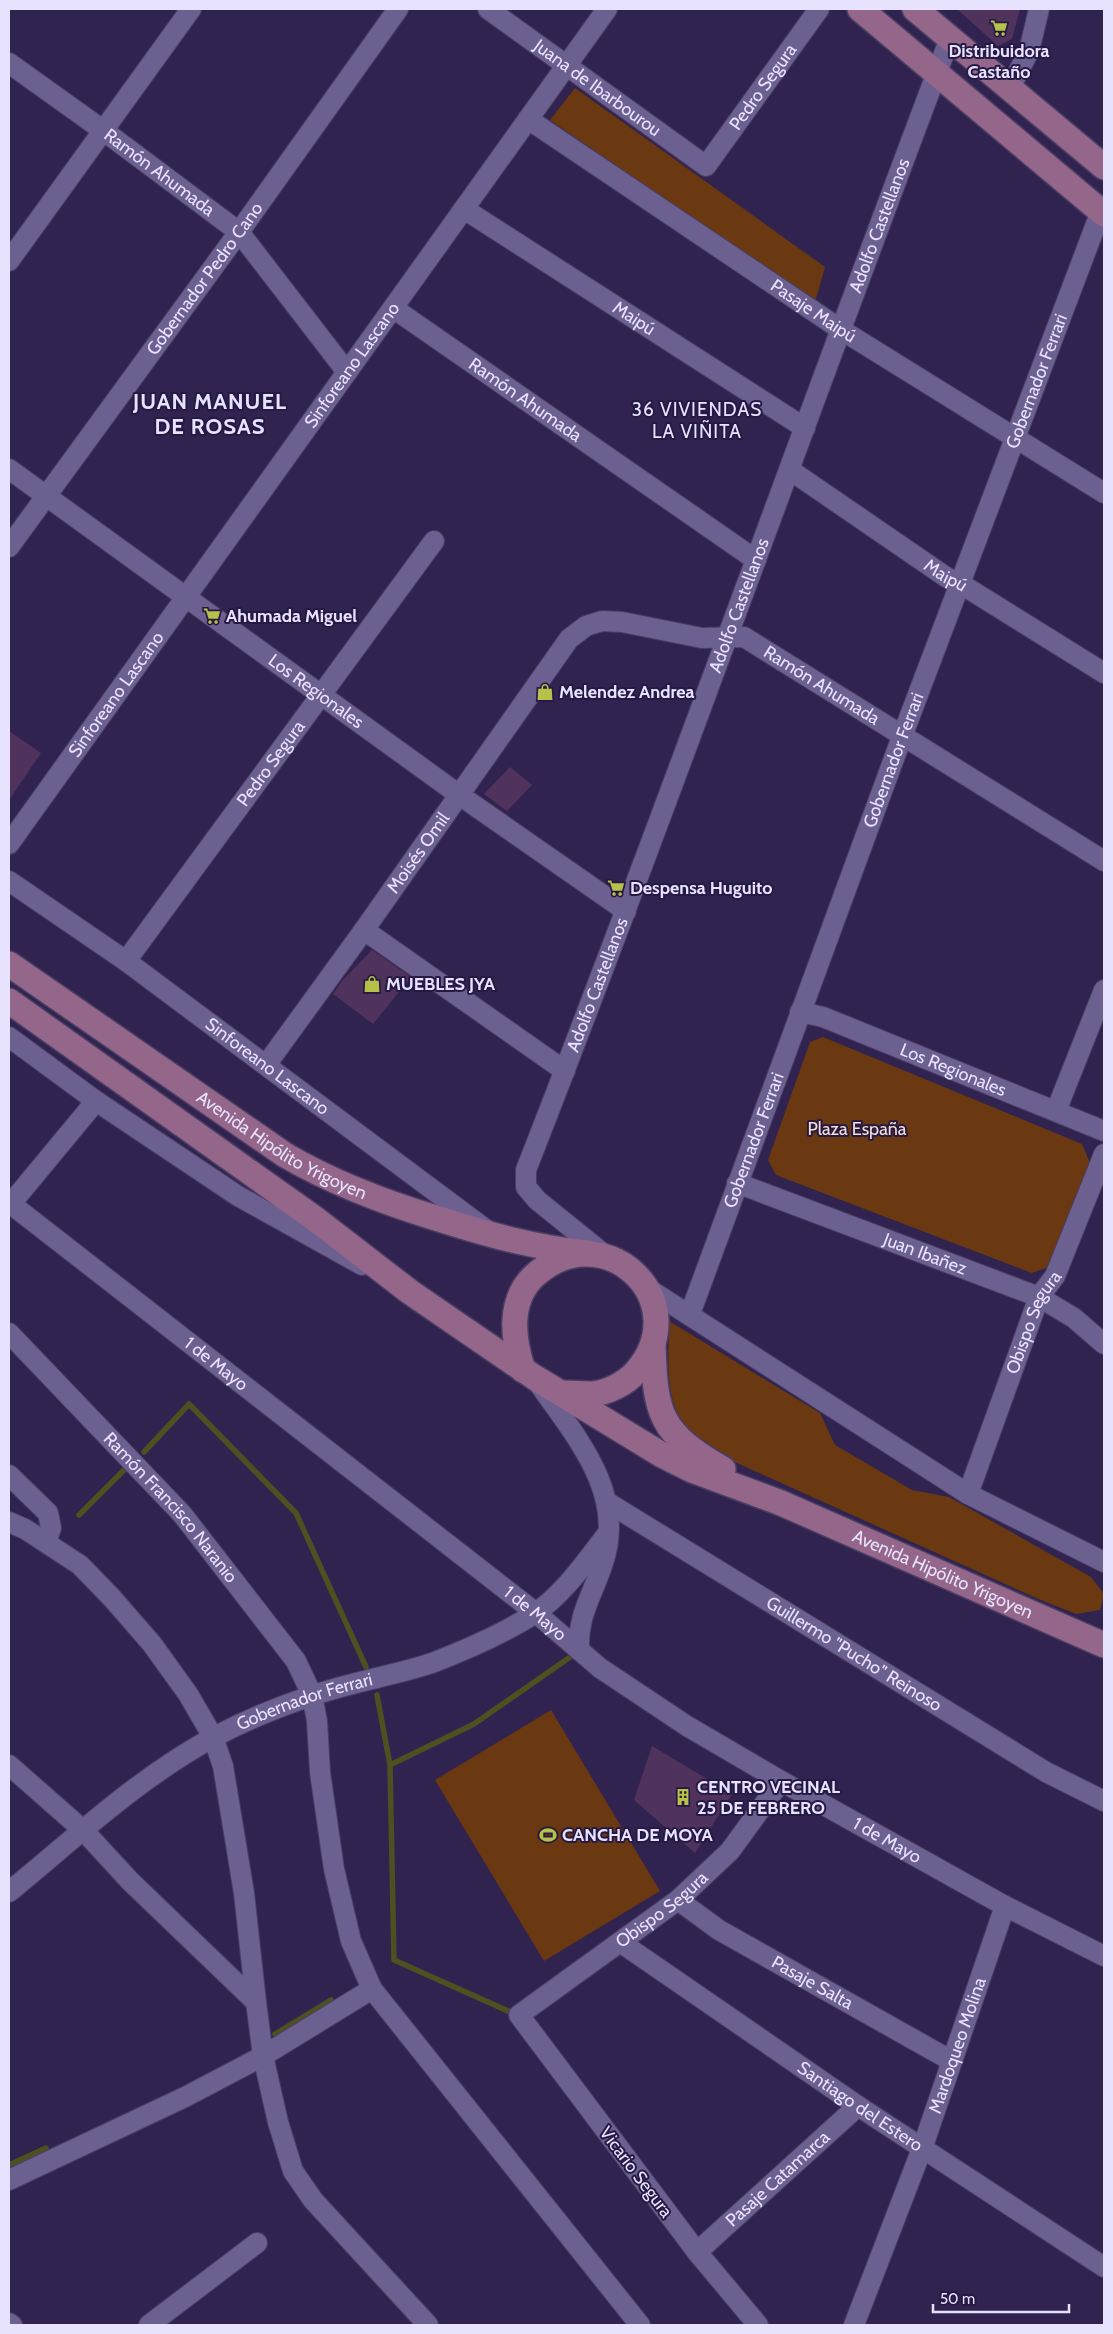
<svg xmlns="http://www.w3.org/2000/svg" width="1113" height="2334" font-family="Cabin,sans-serif">
<style>
.green{fill:#6a3811}
.lines{fill:none;stroke-linecap:round;stroke-linejoin:round}
.stream{stroke:#4c511f;stroke-width:5.5}
.building{fill:#50335d}
.minor-casing{stroke:#4a3d64;stroke-width:22}
.major-casing{stroke:#4a3d64;stroke-width:28}
.minor{stroke:#6c6091;stroke-width:20}
.major{stroke:#94668a;stroke-width:25}
.labels{text-anchor:middle;dominant-baseline:central;stroke-width:4;stroke-linejoin:round;paint-order:stroke}
.poi-label{font-size:18px;font-weight:bold;fill:#e7e2fe;stroke:#261944;text-anchor:start}
.street-label{font-size:18px;fill:#e7e2fe;stroke:#261944}
.park-label{font-size:18px;fill:#f4dfd1;stroke:#261944}
.neighbourhood-label{font-size:19px;letter-spacing:1px;fill:#e7e2fe;stroke:#261944}
.district-label{font-size:22px;font-weight:bold;letter-spacing:1px;fill:#e7e2fe;stroke:#261944}
</style>
<rect width="100%" height="100%" fill="#30234f"/>
<path class="green" d="M 575,88 L 825,267 L 815,302 L 550,120 Z
M 823,1037 L 1082,1144 L 1090,1163 L 1049,1267 L 1032,1273 L 776,1175 L 768,1160 L 810,1042 Z
M 669,1321 L 820,1413 L 835,1445 L 912,1490 L 949,1497 L 1091,1577 L 1104,1594 L 1100,1610 L 1076,1614 L 1036,1598 L 737,1463 C 724,1455 707,1447 695,1437 C 662,1409 669,1360 669,1321 Z
M 551,1710 L 660,1891 L 544,1961 L 435,1780 Z"/>
<g class="lines">
<path class="stream" d="M 144,1452 L 189,1404 L 296,1513 L 366,1667
M 79,1515 L 125,1469
M 377,1695 L 390,1765 L 394,1960 L 517,2015
M 390,1765 L 474,1724 L 576,1653
M 275,2034 L 331,2000
M 9,2165 L 46,2148"/>
</g>
<path class="building" d="M 957,9 L 1020,9 L 1012,39 L 998,46 Z
M 9,731 L 41,753 L 9,800 Z
M 510,767 L 532,785 L 507,811 L 484,794 Z
M 372,950 L 411,977 L 373,1024 L 333,994 L 343,980 Z
M 652,1746 L 732,1794 L 695,1853 L 634,1800 Z"/>
<g class="lines">
<g class="minor-casing">
<g id="minor">
<path id="s1" d="M 488,9 L 706,166 L 819,9"/>
<path id="s2" d="M 9,63 L 104,131 L 239,232 L 347,372"/>
<path d="M 1010,88 L 1029,51 L 1039,9"/>
<path id="s3" d="M 528,119 L 840,329 L 1104,493"/>
<path id="s4" d="M 464,209 L 805,428"/>
<path d="M 9,261 L 191,9"/>
<path id="s5" d="M 393,308 L 756,560"/>
<path id="s6" d="M 9,469 L 458,794 L 626,911"/>
<path id="s7" d="M 790,470 L 946,577 L 961,584 L 1104,673"/>
<path id="s8" d="M 9,547 L 239,232 L 398,9"/>
<path id="s9" d="M 9,844 L 607,9"/>
<path id="s10" d="M 9,881 L 126,961 L 488,1231"/>
<path d="M 364,930 L 565,1071"/>
<path id="s11" d="M 126,961 L 434,541"/>
<path id="s12" d="M 800,1012 L 823,1017 L 1104,1131"/>
<path d="M 9,1037 L 96,1101 L 238,1196 L 362,1265"/>
<path id="s13" d="M 266,1065 L 364,930 L 569,639 L 586,626 L 602,621 L 622,622 L 702,638 L 744,637 L 1104,861"/>
<path d="M 1056,1111 L 1104,990"/>
<path id="s14" d="M 737,1183 L 1039,1297 L 1074,1318 L 1104,1344"/>
<path id="s15" d="M 11,1204 L 536,1613 L 600,1668 L 687,1726 L 781,1781 L 1005,1906 L 1104,1956"/>
<path d="M 9,1206 L 96,1101"/>
<path id="s16" d="M 605,1255 L 537,1200 L 526,1187 L 526,1170 C 673,794 807,414 950,38"/>
<path d="M 647,1288 L 968,1494 L 1104,1562"/>
<path id="s17" d="M 690,1314 L 903,734 L 1101,211 L 1104,211"/>
<path id="s18" d="M 9,1333 L 182,1514 L 296,1661 L 312,1695 L 317,1721 L 320,1772 L 334,1869 L 351,1941 L 372,1989 L 640,2325"/>
<path d="M 537,1381 C 574,1435 627,1492 603,1563 C 592,1597 578,1613 579,1650"/>
<path d="M 9,1475 L 48,1513 L 51,1528 L 46,1542"/>
<path id="s19" d="M 968,1494 L 1039,1297 L 1055,1276 L 1104,1154"/>
<path id="s20" d="M 607,1502 L 1046,1772 L 1104,1801"/>
<path d="M 9,1522 L 25,1529 L 80,1565 L 112,1598 L 152,1644 L 188,1694 L 213,1737 L 223,1766 L 244,1893 L 256,2002"/>
<path d="M 9,1765 L 84,1831 L 130,1881 L 256,2002 L 263,2056 L 278,2122 L 293,2171 L 313,2200 L 428,2325"/>
<path id="s21" d="M 9,1892 C 75,1838 138,1778 214,1737 C 244,1721 278,1707 311,1696 C 351,1682 392,1676 432,1663 C 463,1651 506,1632 534,1614 C 564,1594 586,1561 608,1533"/>
<path id="s22" d="M 678,1900 L 719,1930 L 950,2060"/>
<path id="s23" d="M 620,1942 L 858,2106 L 1104,2267"/>
<path d="M 9,2180 L 185,2097 L 263,2056 L 372,1989"/>
<path id="s24" d="M 697,2252 L 858,2106"/>
<path d="M 9,2323 L 12,2325"/>
<path d="M 149,2325 L 257,2243"/>
<path id="s25" d="M 758,2325 L 697,2252 L 519,2015 L 678,1900 L 730,1851 L 781,1781"/>
<path id="s26" d="M 854,2325 L 923,2146 L 1005,1906"/>
</g>
</g>
<g class="major-casing">
<g id="major">
<path d="M 860,9 L 1104,214"/>
<path d="M 915,9 L 1104,167"/>
<path id="s27" d="M 9,964 L 285,1155 C 333,1183 383,1202 436,1218 C 486,1234 535,1248 588,1253"/>
<path id="s28" d="M 9,1001 L 314,1218 L 410,1292 L 534,1377 L 662,1455 L 692,1470 L 781,1503 L 1104,1645"/>
<path d="M 653,1344 C 655,1415 660,1433 723,1469"/>
<path d="M 523,1370 C 513,1340 508,1302 533,1277 C 603,1211 698,1301 636,1372 C 626,1383 609,1392 593,1394 C 583,1394 573,1393 563,1393"/>
</g>
</g>
<use href="#minor" class="minor"/>
<use href="#major" class="major"/>
</g>
<defs>
<g id="supermarket-bare" transform="scale(1.35)"><path d="M-6-5.5h2.5l.6 2H6L4.5 2H-2.5L-4.4-4H-6ZM-1.5 3.2a1.3 1.3 0 1 0 .1 0ZM3 3.2a1.3 1.3 0 1 0 .1 0Z" fill="#b6c149" stroke="#261944" stroke-width="2.5" paint-order="stroke"/></g>
<g id="shop-bare" transform="scale(1.35)"><path d="M-5-2.5h2.3a2.7 3.5 0 0 1 5.4 0H5L5.5 6h-11ZM-1.5-2.5h3a1.5 2.3 0 0 0-3 0Z" fill="#b6c149" stroke="#261944" stroke-width="2.5" paint-order="stroke"/></g>
<g id="building-bare" transform="scale(1.35)"><path d="M-4-6H4V6H1V3H-1V6H-4ZM-2.5-4.3h1.7v1.8h-1.7ZM.8-4.3h1.7v1.8H.8ZM-2.5-1h1.7V.8h-1.7ZM.8-1h1.7V.8H.8Z" fill="#b6c149" stroke="#261944" stroke-width="2.5" paint-order="stroke"/></g>
<g id="stadium-bare" transform="scale(1.35)"><path d="M0-5a6.5 5 0 1 0 0 10a6.5 5 0 1 0 0-10ZM-3.5-1.8h7v3.6h-7Z" fill="#b6c149" stroke="#261944" stroke-width="2.5" paint-order="stroke"/></g>
</defs>
<g fill-rule="evenodd">
<use href="#supermarket-bare" x="999" y="28"/>
<use href="#supermarket-bare" x="212" y="616"/>
<use href="#shop-bare" x="545" y="692"/>
<use href="#supermarket-bare" x="616" y="888"/>
<use href="#shop-bare" x="372" y="984"/>
<use href="#building-bare" x="683" y="1797"/>
<use href="#stadium-bare" x="548" y="1835"/>
</g>
<g class="labels">
<g class="poi-label">
<text x="999" y="51" text-anchor="middle">Distribuidora<tspan x="999" dy="21">Castaño</tspan></text>
<text x="226" y="616">Ahumada Miguel</text>
<text x="559" y="692">Melendez Andrea</text>
<text x="630" y="888">Despensa Huguito</text>
<text x="386" y="984">MUEBLES JYA</text>
<text x="697" y="1787">CENTRO VECINAL<tspan x="697" dy="21">25 DE FEBRERO</tspan></text>
<text x="562" y="1835">CANCHA DE MOYA</text>
</g>
<g class="street-label">
<text stroke="none"><textPath href="#s1" startOffset="135">Juana de Ibarbourou</textPath></text>
<text stroke="none"><textPath href="#s1" startOffset="366">Pedro Segura</textPath></text>
<text stroke="none"><textPath href="#s2" startOffset="186">Ramón Ahumada</textPath></text>
<text stroke="none"><textPath href="#s16" startOffset="1130">Adolfo Castellanos</textPath></text>
<text stroke="none"><textPath href="#s8" startOffset="332">Gobernador Pedro Cano</textPath></text>
<text stroke="none"><textPath href="#s3" startOffset="344">Pasaje Maipú</textPath></text>
<text stroke="none"><textPath href="#s4" startOffset="202">Maipú</textPath></text>
<text stroke="none"><textPath href="#s9" startOffset="589">Sinforeano Lascano</textPath></text>
<text stroke="none"><textPath href="#s17" startOffset="995">Gobernador Ferrari</textPath></text>
<text stroke="none"><textPath href="#s5" startOffset="161">Ramón Ahumada</textPath></text>
<text stroke="none"><textPath href="#s7" startOffset="188">Maipú</textPath></text>
<text stroke="none"><textPath href="#s16" startOffset="725">Adolfo Castellanos</textPath></text>
<text stroke="none"><textPath href="#s13" startOffset="796">Ramón Ahumada</textPath></text>
<text stroke="none"><textPath href="#s6" startOffset="379">Los Regionales</textPath></text>
<text stroke="none"><textPath href="#s9" startOffset="184">Sinforeano Lascano</textPath></text>
<text stroke="none"><textPath href="#s17" startOffset="590">Gobernador Ferrari</textPath></text>
<text stroke="none"><textPath href="#s11" startOffset="245">Pedro Segura</textPath></text>
<text stroke="none"><textPath href="#s13" startOffset="261">Moisés Omil</textPath></text>
<text stroke="none"><textPath href="#s16" startOffset="320">Adolfo Castellanos</textPath></text>
<text stroke="none"><textPath href="#s10" startOffset="318">Sinforeano Lascano</textPath></text>
<text stroke="none"><textPath href="#s12" startOffset="164">Los Regionales</textPath></text>
<text stroke="none"><textPath href="#s17" startOffset="185">Gobernador Ferrari</textPath></text>
<text stroke="none"><textPath href="#s27" startOffset="328">Avenida Hipólito Yrigoyen</textPath></text>
<text stroke="none"><textPath href="#s14" startOffset="201">Juan Ibañez</textPath></text>
<text stroke="none"><textPath href="#s19" startOffset="184">Obispo Segura</textPath></text>
<text stroke="none"><textPath href="#s15" startOffset="260">1 de Mayo</textPath></text>
<text stroke="none"><textPath href="#s18" startOffset="238">Ramón Francisco Naranio</textPath></text>
<text stroke="none"><textPath href="#s28" startOffset="1101">Avenida Hipólito Yrigoyen</textPath></text>
<text stroke="none"><textPath href="#s15" startOffset="665">1 de Mayo</textPath></text>
<text stroke="none"><textPath href="#s20" startOffset="290">Guillermo "Pucho" Reinoso</textPath></text>
<text stroke="none"><textPath href="#s21" startOffset="355">Gobernador Ferrari</textPath></text>
<text stroke="none"><textPath href="#s15" startOffset="1085">1 de Mayo</textPath></text>
<text stroke="none"><textPath href="#s25" startOffset="569">Obispo Segura</textPath></text>
<text stroke="none"><textPath href="#s22" startOffset="158">Pasaje Salta</textPath></text>
<text stroke="none"><textPath href="#s26" startOffset="298">Mardoqueo Molina</textPath></text>
<text stroke="none"><textPath href="#s23" startOffset="291">Santiago del Estero</textPath></text>
<text transform="translate(636 2172) rotate(53)">Vicario Segura</text>
<text stroke="none"><textPath href="#s24" startOffset="109">Pasaje Catamarca</textPath></text>
</g>
<g class="park-label">
<text x="857" y="1129">Plaza España</text>
</g>
<g class="neighbourhood-label">
<text x="697" y="409">36 VIVIENDAS<tspan x="697" dy="22">LA VIÑITA</tspan></text>
</g>
<g class="district-label">
<text x="210" y="401">JUAN MANUEL<tspan x="210" dy="25">DE ROSAS</tspan></text>
</g>
</g>
<rect width="1113" height="2334" fill="none" stroke="#e7e2fe" stroke-width="20"/>
<path d="M933 2304v8h136v-8" fill="none" stroke="#e7e2fe" stroke-width="2.5"/>
<text x="940" y="2304" font-size="15" fill="#e7e2fe" stroke="#261944" stroke-width="4" paint-order="stroke">50 m</text>
</svg>
